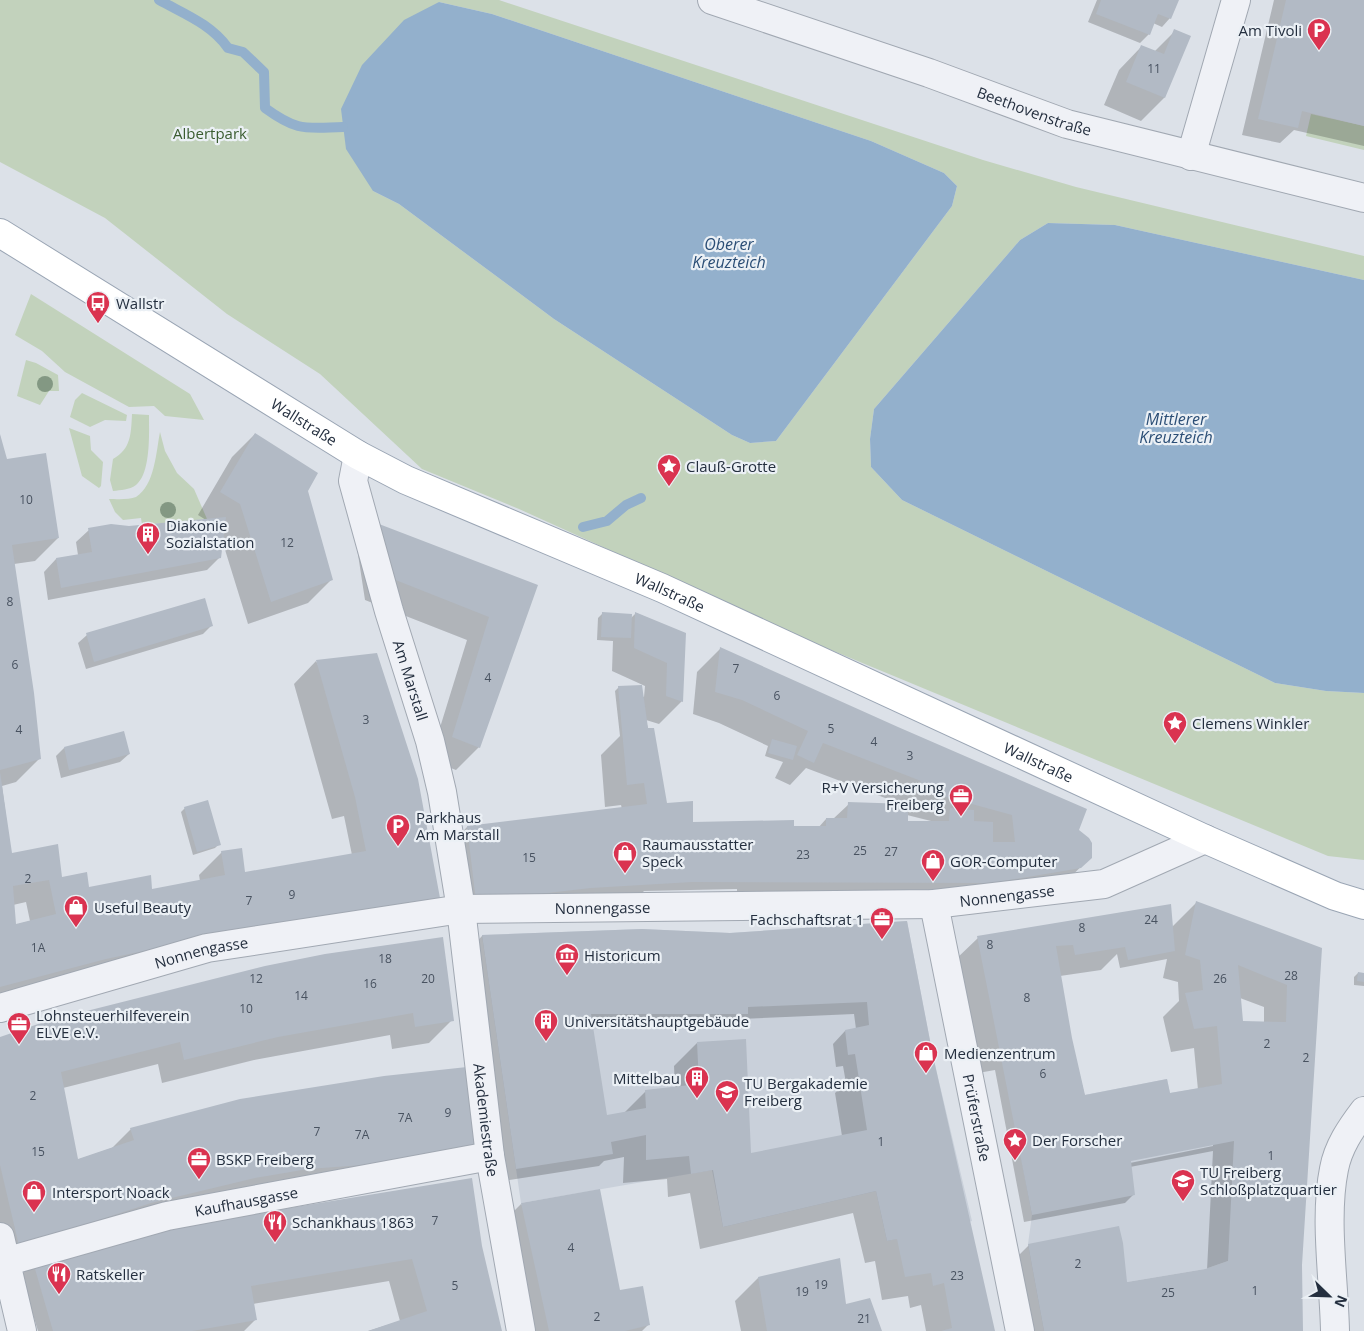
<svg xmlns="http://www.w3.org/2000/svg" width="1364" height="1331" font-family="'Open Sans',sans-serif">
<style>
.built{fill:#c9d0da}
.green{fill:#c2d2bc;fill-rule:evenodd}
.water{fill:#93b0cc}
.shadow{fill:#0003;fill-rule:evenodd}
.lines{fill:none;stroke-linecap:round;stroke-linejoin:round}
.stream{stroke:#93b0cc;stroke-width:10}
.building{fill:#b2bac5;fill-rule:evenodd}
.minor-casing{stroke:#a1a8b2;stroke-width:30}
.primary-casing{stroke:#9aa5b4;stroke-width:30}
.minor{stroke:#eff1f6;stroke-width:28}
.primary{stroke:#fff;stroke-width:28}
.tree{fill:#839883}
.labels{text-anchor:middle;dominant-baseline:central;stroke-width:4.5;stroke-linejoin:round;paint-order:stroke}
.number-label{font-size:12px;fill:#485260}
.poi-label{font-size:15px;fill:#242f3f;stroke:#ebf0f5;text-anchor:start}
.street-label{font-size:15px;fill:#242f3f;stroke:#ebf0f5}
.park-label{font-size:15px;fill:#3a5c30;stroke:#ebf0f5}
.water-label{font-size:16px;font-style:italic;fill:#2b4e76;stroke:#ebf0f5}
</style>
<rect width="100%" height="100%" fill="#dce1e8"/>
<path class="built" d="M 907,921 L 933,1056 L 972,1221 L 887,1241 L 876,1191 L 723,1227 L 712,1170 L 521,1203 L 482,935 L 642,929 L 730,933 Z
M 1313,1070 L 1228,1261 L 1205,1269 L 1127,1282 L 1044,1331 L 1028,1244 L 1032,1215 L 1012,1109 L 1167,1079 L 1170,1093 Z"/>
<path class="green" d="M 0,0 L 499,0 L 983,160 L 1076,187 L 1364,256 L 1364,280 L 1115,225 L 1048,223 L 1020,240 L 874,409 L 870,439 L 871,467 L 902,500 L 1275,683 L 1326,691 L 1364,693 L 1364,860 L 1328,856 L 819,645 L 519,509 L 422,469 L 320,374 L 227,314 L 105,218 L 0,162 ZM 439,2 L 492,14 L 871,141 L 944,173 L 957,186 L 952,206 L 776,441 L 750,443 L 732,435 L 554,319 L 399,204 L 373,191 Z
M 1311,114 L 1364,126 L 1364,150 L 1306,136 Z
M 31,294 L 190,394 L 204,420 L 165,416 L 154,406 L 129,407 L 65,372 L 42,351 L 15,335 Z
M 26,360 L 36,363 L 58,375 L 59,391 L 49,391 L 40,405 L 17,396 Z
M 82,393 L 127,415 L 126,421 L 105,420 L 90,427 L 70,417 L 75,400 Z
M 132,414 L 149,415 C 149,433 151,473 136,485 C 129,490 121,490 113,491 L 110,480 L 113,459 C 131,449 131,434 132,414 Z
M 69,428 L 90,436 L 91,450 L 103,462 L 101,486 L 99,488 L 82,476 Z
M 160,432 L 165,451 L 177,473 L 194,489 L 207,519 L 142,525 L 141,518 L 123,520 L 115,512 L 109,499 C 116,499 129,500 136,497 C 155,485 156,452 160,432 Z"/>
<path class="water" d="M 439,2 L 492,14 L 871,141 L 944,173 L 957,186 L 952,206 L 776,441 L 750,443 L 732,435 L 554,319 L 399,204 L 373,191 L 346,149 L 341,109 L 362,65 L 404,20 Z
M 1048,223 L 1115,225 L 1364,280 L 1364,693 L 1326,691 L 1275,683 L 902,500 L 871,467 L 870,439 L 874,409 L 1020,240 Z"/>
<path class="shadow" d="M 1097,0 L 1178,0 L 1170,18 L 1162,27 L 1153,23 L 1149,34 L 1140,43 L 1088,22 Z
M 1274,0 L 1364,0 L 1364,146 L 1294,130 L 1280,143 L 1242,135 Z
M 1175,31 L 1189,37 L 1164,98 L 1141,121 L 1104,105 L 1119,70 L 1141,47 L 1154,52 Z
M 255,434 L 306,491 L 331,580 L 308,603 L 248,624 L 222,540 L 220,557 L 207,570 L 48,600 L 44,572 L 56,559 L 78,555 L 76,542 L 89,530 L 206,520 L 198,515 L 232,457 Z
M 0,436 L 6,460 L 58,538 L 35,561 L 14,564 L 39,759 L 16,782 L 2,786 L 11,855 L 88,889 L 151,890 L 200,881 L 199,875 L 222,852 L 244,873 L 352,855 L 344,816 L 332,819 L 294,684 L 316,661 L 439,897 L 426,910 L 0,1004 ZM 26,902 L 30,921 L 15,925 L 13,905 Z
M 379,525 L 536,586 L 479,747 L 456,770 L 430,760 L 467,640 L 365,600 L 357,548 Z
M 636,613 L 685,634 L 682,701 L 659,724 L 646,720 L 665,803 L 692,824 L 818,828 L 826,819 L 833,819 L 849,804 L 901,804 L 806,768 L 790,785 L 775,778 L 783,762 L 765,756 L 768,746 L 719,723 L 693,714 L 697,672 L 720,649 L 1077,831 L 1091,857 L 1057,890 L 737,903 L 737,889 L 644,891 L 629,906 L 464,913 L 455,840 L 467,827 L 622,809 L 621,805 L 605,807 L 601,755 L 620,736 L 615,691 L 619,687 L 644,697 L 645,686 L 612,671 L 613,641 L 597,640 L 598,618 L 602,614 L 631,618 ZM 907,815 L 931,821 L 907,822 Z
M 211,626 L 203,634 L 86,669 L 78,643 L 87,635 Z
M 64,748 L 129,754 L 120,762 L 61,778 L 56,756 Z
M 185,808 L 219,844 L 215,848 L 193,855 L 181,812 Z
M 1196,903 L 1320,949 L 1300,1265 L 1302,1331 L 1017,1331 L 1006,1268 L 1029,1245 L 1126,1284 L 1207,1270 L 1213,1151 L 1130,1167 L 1133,1195 L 1125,1203 L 1024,1222 L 995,1070 L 978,1073 L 955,960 L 978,938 L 1172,927 ZM 1117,954 L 1120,968 L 1167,959 L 1163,978 L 1178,982 L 1179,1001 L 1163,1017 L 1171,1052 L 1194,1048 L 1198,1090 L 1169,1095 L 1085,1097 L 1071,1038 L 1060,976 L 1101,970 ZM 1240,998 L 1264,1007 L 1264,1023 L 1242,1023 ZM 1213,1144 L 1213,1146 L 1125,1164 L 1124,1161 Z
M 906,922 L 932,1056 L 994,1331 L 926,1331 L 921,1305 L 910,1308 L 908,1296 L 882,1300 L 875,1261 L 865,1263 L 853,1213 L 700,1249 L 690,1193 L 668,1197 L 667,1179 L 623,1183 L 624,1157 L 604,1161 L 599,1166 L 504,1181 L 470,949 L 482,936 L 642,931 L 730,934 ZM 854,1014 L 856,1029 L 845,1031 L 833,1044 L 836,1067 L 843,1066 L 846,1083 L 835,1093 L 842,1136 L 750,1154 L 697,1043 L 674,1066 L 675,1088 L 646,1091 L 624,1113 L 606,1117 L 592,1026 L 734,1026 L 741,1019 Z
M 266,967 L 452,1020 L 429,1043 L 392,1049 L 390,1035 L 254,1060 L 162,1083 L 158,1064 L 63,1088 L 77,1160 L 112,1148 L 131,1129 L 475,1152 L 0,1249 L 0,1038 Z
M 1358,973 L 1364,974 L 1364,986 L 1354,985 L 1354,977 Z
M 521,1204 L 619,1292 L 649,1324 L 642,1331 L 534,1331 L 509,1216 Z
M 481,1246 L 501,1331 L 368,1331 L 400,1321 L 389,1281 L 253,1304 L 255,1320 L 244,1331 L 38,1331 L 21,1275 L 33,1263 Z
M 758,1278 L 845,1306 L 881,1331 L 741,1331 L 735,1301 Z"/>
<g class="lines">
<path class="stream" d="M 159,0 C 184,14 211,24 228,48 L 243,52 L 264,72 L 265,108 C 298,132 305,128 343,127
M 583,527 L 607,521 L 626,505 L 641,498"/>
</g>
<path class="building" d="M 1101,0 L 1179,0 L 1171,19 L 1158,14 L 1150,35 L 1096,14 Z
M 1286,0 L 1364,0 L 1364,126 L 1302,111 L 1298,128 L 1258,119 Z
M 1174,29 L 1191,36 L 1165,98 L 1126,82 L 1141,45 L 1164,54 Z
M 255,433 L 318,473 L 308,491 L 333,580 L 271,602 L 240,504 L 220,492 Z
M 0,434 L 7,459 L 46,453 L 59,538 L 12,545 L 34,693 L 41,759 L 0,770 Z
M 226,517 L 221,558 L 61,588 L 56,558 L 92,552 L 88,528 L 111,524 L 129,526 Z
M 379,524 L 538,585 L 480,748 L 452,737 L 489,617 L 388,577 Z
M 205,598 L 213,626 L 94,662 L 86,633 Z
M 602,612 L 632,614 L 631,638 L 601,637 Z
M 635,612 L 686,633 L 683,702 L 666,696 L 667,663 L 634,648 Z
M 720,647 L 898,727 L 1087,809 L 1079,830 L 1089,838 L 1092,843 L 1092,858 L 1081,868 L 992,883 L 692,882 L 591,888 L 476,901 L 467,826 L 647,804 L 644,783 L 627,785 L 618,686 L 642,685 L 648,728 L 654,728 L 667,803 L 693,801 L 693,822 L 794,820 L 794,826 L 826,826 L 826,818 L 847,818 L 848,802 L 908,804 L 908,821 L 949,821 L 950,808 L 974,810 L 974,821 L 993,822 L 993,842 L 1015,842 L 1012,815 L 917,789 L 921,781 L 823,743 L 814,763 L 797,755 L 808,731 L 742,700 L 715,692 Z
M 377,653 L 418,779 L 440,898 L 233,932 L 106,959 L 0,987 L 0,772 L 12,853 L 58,844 L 62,877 L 87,872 L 89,887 L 151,875 L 152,889 L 225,875 L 221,851 L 242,848 L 245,872 L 366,851 L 355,797 L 316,660 ZM 49,880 L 56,914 L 16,924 L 13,886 Z
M 124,731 L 130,754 L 69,770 L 64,747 Z
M 772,739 L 797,746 L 793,760 L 768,753 Z
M 208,800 L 221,845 L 197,852 L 184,807 Z
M 1196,901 L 1322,948 L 1302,1265 L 1303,1331 L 1044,1331 L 1028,1244 L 1119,1226 L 1123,1243 L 1127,1282 L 1205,1269 L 1228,1261 L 1234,1141 L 1131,1161 L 1135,1195 L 1032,1215 L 977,936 L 1171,904 L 1175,951 L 1128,960 L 1125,947 L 1075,955 L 1073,945 L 1056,946 L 1072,1038 L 1085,1095 L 1167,1079 L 1170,1093 L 1222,1084 L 1217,1026 L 1194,1029 L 1185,993 L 1203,990 L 1200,960 L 1185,955 ZM 1238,965 L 1287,985 L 1286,1022 L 1243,1021 Z
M 907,921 L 933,1056 L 995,1331 L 941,1331 L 952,1328 L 944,1283 L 933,1286 L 931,1273 L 905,1277 L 897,1239 L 887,1241 L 876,1191 L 723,1227 L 713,1170 L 691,1174 L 689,1156 L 646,1160 L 646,1135 L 611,1142 L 613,1154 L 516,1169 L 482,935 L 642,929 L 730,933 ZM 867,1002 L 869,1025 L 845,1030 L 848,1055 L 855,1054 L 867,1130 L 751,1153 L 746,1039 L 697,1042 L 699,1084 L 645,1090 L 646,1108 L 607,1115 L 591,1014 L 748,1014 L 748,1007 Z
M 443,937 L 454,1021 L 415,1027 L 413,1013 L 278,1037 L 184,1060 L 180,1042 L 61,1072 L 78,1159 L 134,1140 L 130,1128 L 240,1099 L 384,1076 L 467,1067 L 476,1152 L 390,1163 L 308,1169 L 255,1178 L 151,1203 L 19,1246 L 0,1165 L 0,1037 L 47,1021 L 265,966 L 325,954 Z
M 1358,972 L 1364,973 L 1364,982 L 1357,981 Z
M 472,1178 L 482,1246 L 502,1331 L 368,1331 L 427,1311 L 412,1259 L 251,1286 L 257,1320 L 192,1331 L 53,1331 L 33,1262 L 105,1238 Z
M 600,1189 L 620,1290 L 643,1286 L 650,1325 L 625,1331 L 549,1331 L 521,1203 Z
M 840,1258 L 846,1304 L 870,1298 L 882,1331 L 767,1331 L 758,1277 Z"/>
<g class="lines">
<g class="minor-casing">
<g id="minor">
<path id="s1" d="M 712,0 L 929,73 L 1067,124 L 1364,198"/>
<path d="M 1191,156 L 1236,0"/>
<path id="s2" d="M 358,455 L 353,481 L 389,611 L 430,741 L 442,792 L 461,909 L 490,1156 L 521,1331"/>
<path id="s3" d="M 934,904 L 1020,1331"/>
<path id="s4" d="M 0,1008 L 207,948 L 461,909 L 934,904 L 1104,884 L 1205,839"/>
<path d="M 0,1237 L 22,1331"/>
<path id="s5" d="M 5,1262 L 167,1216 L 490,1156"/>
<path d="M 1335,1331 C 1334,1280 1324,1218 1334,1169 C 1338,1147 1351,1128 1364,1111"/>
</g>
</g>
<g class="primary-casing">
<g id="primary">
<path id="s6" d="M 0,233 L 358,455 L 406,480 L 662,588 L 1205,839 L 1335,896 L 1364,905"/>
</g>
</g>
<use href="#minor" class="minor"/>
<use href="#primary" class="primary"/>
</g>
<g class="tree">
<circle cx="45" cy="384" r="8"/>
<circle cx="168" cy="510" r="8"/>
</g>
<defs>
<g id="parking-pin" transform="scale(1.25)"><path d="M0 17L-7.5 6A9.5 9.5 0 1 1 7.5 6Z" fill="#da3350" stroke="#ebf0f5"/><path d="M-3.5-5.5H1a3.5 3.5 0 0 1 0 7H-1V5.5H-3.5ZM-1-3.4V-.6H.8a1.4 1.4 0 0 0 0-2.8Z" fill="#fff"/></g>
<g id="bus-pin" transform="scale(1.25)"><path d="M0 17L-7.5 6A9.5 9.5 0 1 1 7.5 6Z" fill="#da3350" stroke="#ebf0f5"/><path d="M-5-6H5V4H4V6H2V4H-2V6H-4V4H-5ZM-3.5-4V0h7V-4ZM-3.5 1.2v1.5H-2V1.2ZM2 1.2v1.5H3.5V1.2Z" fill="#fff"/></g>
<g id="sight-pin" transform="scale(1.25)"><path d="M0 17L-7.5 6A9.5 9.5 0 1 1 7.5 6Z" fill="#da3350" stroke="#ebf0f5"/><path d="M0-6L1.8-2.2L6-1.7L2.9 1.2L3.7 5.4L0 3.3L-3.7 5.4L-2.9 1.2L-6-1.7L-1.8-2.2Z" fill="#fff"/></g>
<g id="building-pin" transform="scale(1.25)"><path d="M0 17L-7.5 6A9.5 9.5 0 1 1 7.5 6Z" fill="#da3350" stroke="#ebf0f5"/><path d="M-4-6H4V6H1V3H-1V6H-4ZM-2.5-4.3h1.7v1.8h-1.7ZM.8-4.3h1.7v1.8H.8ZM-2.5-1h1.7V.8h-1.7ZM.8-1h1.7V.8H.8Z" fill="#fff"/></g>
<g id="office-pin" transform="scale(1.25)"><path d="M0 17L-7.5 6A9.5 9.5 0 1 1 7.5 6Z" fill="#da3350" stroke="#ebf0f5"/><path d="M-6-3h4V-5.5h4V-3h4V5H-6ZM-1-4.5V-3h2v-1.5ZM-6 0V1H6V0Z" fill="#fff"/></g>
<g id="shop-pin" transform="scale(1.25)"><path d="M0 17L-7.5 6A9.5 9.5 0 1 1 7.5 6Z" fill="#da3350" stroke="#ebf0f5"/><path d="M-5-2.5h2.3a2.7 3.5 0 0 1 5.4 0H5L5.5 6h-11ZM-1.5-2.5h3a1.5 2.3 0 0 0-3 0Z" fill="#fff"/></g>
<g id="museum-pin" transform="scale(1.25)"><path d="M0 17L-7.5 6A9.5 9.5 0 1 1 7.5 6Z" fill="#da3350" stroke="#ebf0f5"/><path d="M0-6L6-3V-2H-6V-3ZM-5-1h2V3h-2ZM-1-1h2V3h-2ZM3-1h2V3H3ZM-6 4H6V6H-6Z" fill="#fff"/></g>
<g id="university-pin" transform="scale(1.25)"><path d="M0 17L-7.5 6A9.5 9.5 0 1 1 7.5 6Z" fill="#da3350" stroke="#ebf0f5"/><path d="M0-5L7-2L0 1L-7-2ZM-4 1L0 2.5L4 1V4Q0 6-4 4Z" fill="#fff"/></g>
<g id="restaurant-pin" transform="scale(1.25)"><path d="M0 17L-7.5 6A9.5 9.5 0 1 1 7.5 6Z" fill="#da3350" stroke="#ebf0f5"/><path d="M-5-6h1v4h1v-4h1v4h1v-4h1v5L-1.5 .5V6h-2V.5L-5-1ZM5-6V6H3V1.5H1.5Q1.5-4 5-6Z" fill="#fff"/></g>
</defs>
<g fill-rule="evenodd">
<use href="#parking-pin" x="1319" y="30"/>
<use href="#bus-pin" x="98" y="303"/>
<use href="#sight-pin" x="669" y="466"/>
<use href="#building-pin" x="148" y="534"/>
<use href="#sight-pin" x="1175" y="723"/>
<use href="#office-pin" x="961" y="796"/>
<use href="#parking-pin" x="398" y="826"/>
<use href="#shop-pin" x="625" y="853"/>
<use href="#shop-pin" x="933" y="861"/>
<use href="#shop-pin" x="76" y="907"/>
<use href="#office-pin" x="882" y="919"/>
<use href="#museum-pin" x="567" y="955"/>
<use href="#building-pin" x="546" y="1021"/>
<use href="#office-pin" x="19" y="1024"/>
<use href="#shop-pin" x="926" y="1053"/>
<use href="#building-pin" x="697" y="1078"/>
<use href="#university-pin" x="727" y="1092"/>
<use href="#sight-pin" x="1015" y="1140"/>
<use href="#office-pin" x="199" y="1159"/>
<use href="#university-pin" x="1183" y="1181"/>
<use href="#shop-pin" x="34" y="1192"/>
<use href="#restaurant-pin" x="275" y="1222"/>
<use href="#restaurant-pin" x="59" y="1274"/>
</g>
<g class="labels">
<g class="number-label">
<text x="1154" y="68">11</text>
<text x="26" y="499">10</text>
<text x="287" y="542">12</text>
<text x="10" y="601">8</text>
<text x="15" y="664">6</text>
<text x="736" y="668">7</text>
<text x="488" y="677">4</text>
<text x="777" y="695">6</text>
<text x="366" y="719">3</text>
<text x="831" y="728">5</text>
<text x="19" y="729">4</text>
<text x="874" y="741">4</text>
<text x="910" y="755">3</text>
<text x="860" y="850">25</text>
<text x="891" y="851">27</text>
<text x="803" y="854">23</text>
<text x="529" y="857">15</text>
<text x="28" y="878">2</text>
<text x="292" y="894">9</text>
<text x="249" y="900">7</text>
<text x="1151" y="919">24</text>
<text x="1082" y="927">8</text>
<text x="990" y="944">8</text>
<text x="38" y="947">1A</text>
<text x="385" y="958">18</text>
<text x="1291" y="975">28</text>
<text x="256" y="978">12</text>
<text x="428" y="978">20</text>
<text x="1220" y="978">26</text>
<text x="370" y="983">16</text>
<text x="301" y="995">14</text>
<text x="1027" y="997">8</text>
<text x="246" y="1008">10</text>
<text x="1267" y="1043">2</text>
<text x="1306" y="1057">2</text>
<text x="1043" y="1073">6</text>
<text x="33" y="1095">2</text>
<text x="448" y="1112">9</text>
<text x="405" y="1117">7A</text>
<text x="317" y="1131">7</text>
<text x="362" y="1134">7A</text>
<text x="881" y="1141">1</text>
<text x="38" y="1151">15</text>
<text x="1271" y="1155">1</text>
<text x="435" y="1220">7</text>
<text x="571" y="1247">4</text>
<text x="1078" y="1263">2</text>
<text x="957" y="1275">23</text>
<text x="821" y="1284">19</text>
<text x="455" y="1285">5</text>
<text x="1255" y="1290">1</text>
<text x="802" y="1291">19</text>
<text x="1168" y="1292">25</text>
<text x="597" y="1316">2</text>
<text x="864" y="1318">21</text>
</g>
<g class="poi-label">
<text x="1302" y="30" text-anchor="end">Am Tivoli</text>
<text x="116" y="303">Wallstr</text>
<text x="686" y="466">Clauß-Grotte</text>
<text x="166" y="525">Diakonie<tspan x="166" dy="17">Sozialstation</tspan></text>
<text x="1192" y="723">Clemens Winkler</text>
<text x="944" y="787" text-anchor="end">R+V Versicherung<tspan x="944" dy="17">Freiberg</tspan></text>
<text x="416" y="817">Parkhaus<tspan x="416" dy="17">Am Marstall</tspan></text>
<text x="642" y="844">Raumausstatter<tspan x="642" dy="17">Speck</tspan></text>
<text x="950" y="861">GOR-Computer</text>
<text x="94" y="907">Useful Beauty</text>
<text x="864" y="919" text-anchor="end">Fachschaftsrat 1</text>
<text x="584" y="955">Historicum</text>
<text x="36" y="1015">Lohnsteuerhilfeverein<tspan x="36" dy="17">ELVE e.V.</tspan></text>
<text x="564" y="1021">Universitätshauptgebäude</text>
<text x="944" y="1053">Medienzentrum</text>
<text x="680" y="1078" text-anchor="end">Mittelbau</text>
<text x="744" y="1083">TU Bergakademie<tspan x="744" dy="17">Freiberg</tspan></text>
<text x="1032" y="1140">Der Forscher</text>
<text x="216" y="1159">BSKP Freiberg</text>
<text x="1200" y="1172">TU Freiberg<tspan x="1200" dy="17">Schloßplatzquartier</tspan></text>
<text x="52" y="1192">Intersport Noack</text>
<text x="292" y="1222">Schankhaus 1863</text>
<text x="76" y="1274">Ratskeller</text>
</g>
<g class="street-label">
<text stroke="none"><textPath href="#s1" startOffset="341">Beethovenstraße</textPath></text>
<text stroke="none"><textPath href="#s6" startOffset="358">Wallstraße</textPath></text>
<text stroke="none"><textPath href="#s6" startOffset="762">Wallstraße</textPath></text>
<text stroke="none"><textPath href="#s2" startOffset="234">Am Marstall</textPath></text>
<text stroke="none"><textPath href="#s6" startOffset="1168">Wallstraße</textPath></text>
<text stroke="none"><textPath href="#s4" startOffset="1019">Nonnengasse</textPath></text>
<text stroke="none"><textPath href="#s4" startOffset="614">Nonnengasse</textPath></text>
<text stroke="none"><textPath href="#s4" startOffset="209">Nonnengasse</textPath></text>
<text stroke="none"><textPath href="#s3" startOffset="218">Prüferstraße</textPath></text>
<text stroke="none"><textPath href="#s2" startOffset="681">Akademiestraße</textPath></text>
<text stroke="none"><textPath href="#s5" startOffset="249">Kaufhausgasse</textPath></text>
</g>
<g class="park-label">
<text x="210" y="133">Albertpark</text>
</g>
<g class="water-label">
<text x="729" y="244">Oberer<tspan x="729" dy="18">Kreuzteich</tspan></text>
<text x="1176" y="419">Mittlerer<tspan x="1176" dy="18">Kreuzteich</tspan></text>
</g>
</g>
<g transform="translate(1329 1296) rotate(113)" stroke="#ebf0f5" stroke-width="4" paint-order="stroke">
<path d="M0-4L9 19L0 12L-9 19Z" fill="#242f3f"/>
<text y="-8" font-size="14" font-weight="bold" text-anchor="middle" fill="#242f3f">N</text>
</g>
</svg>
